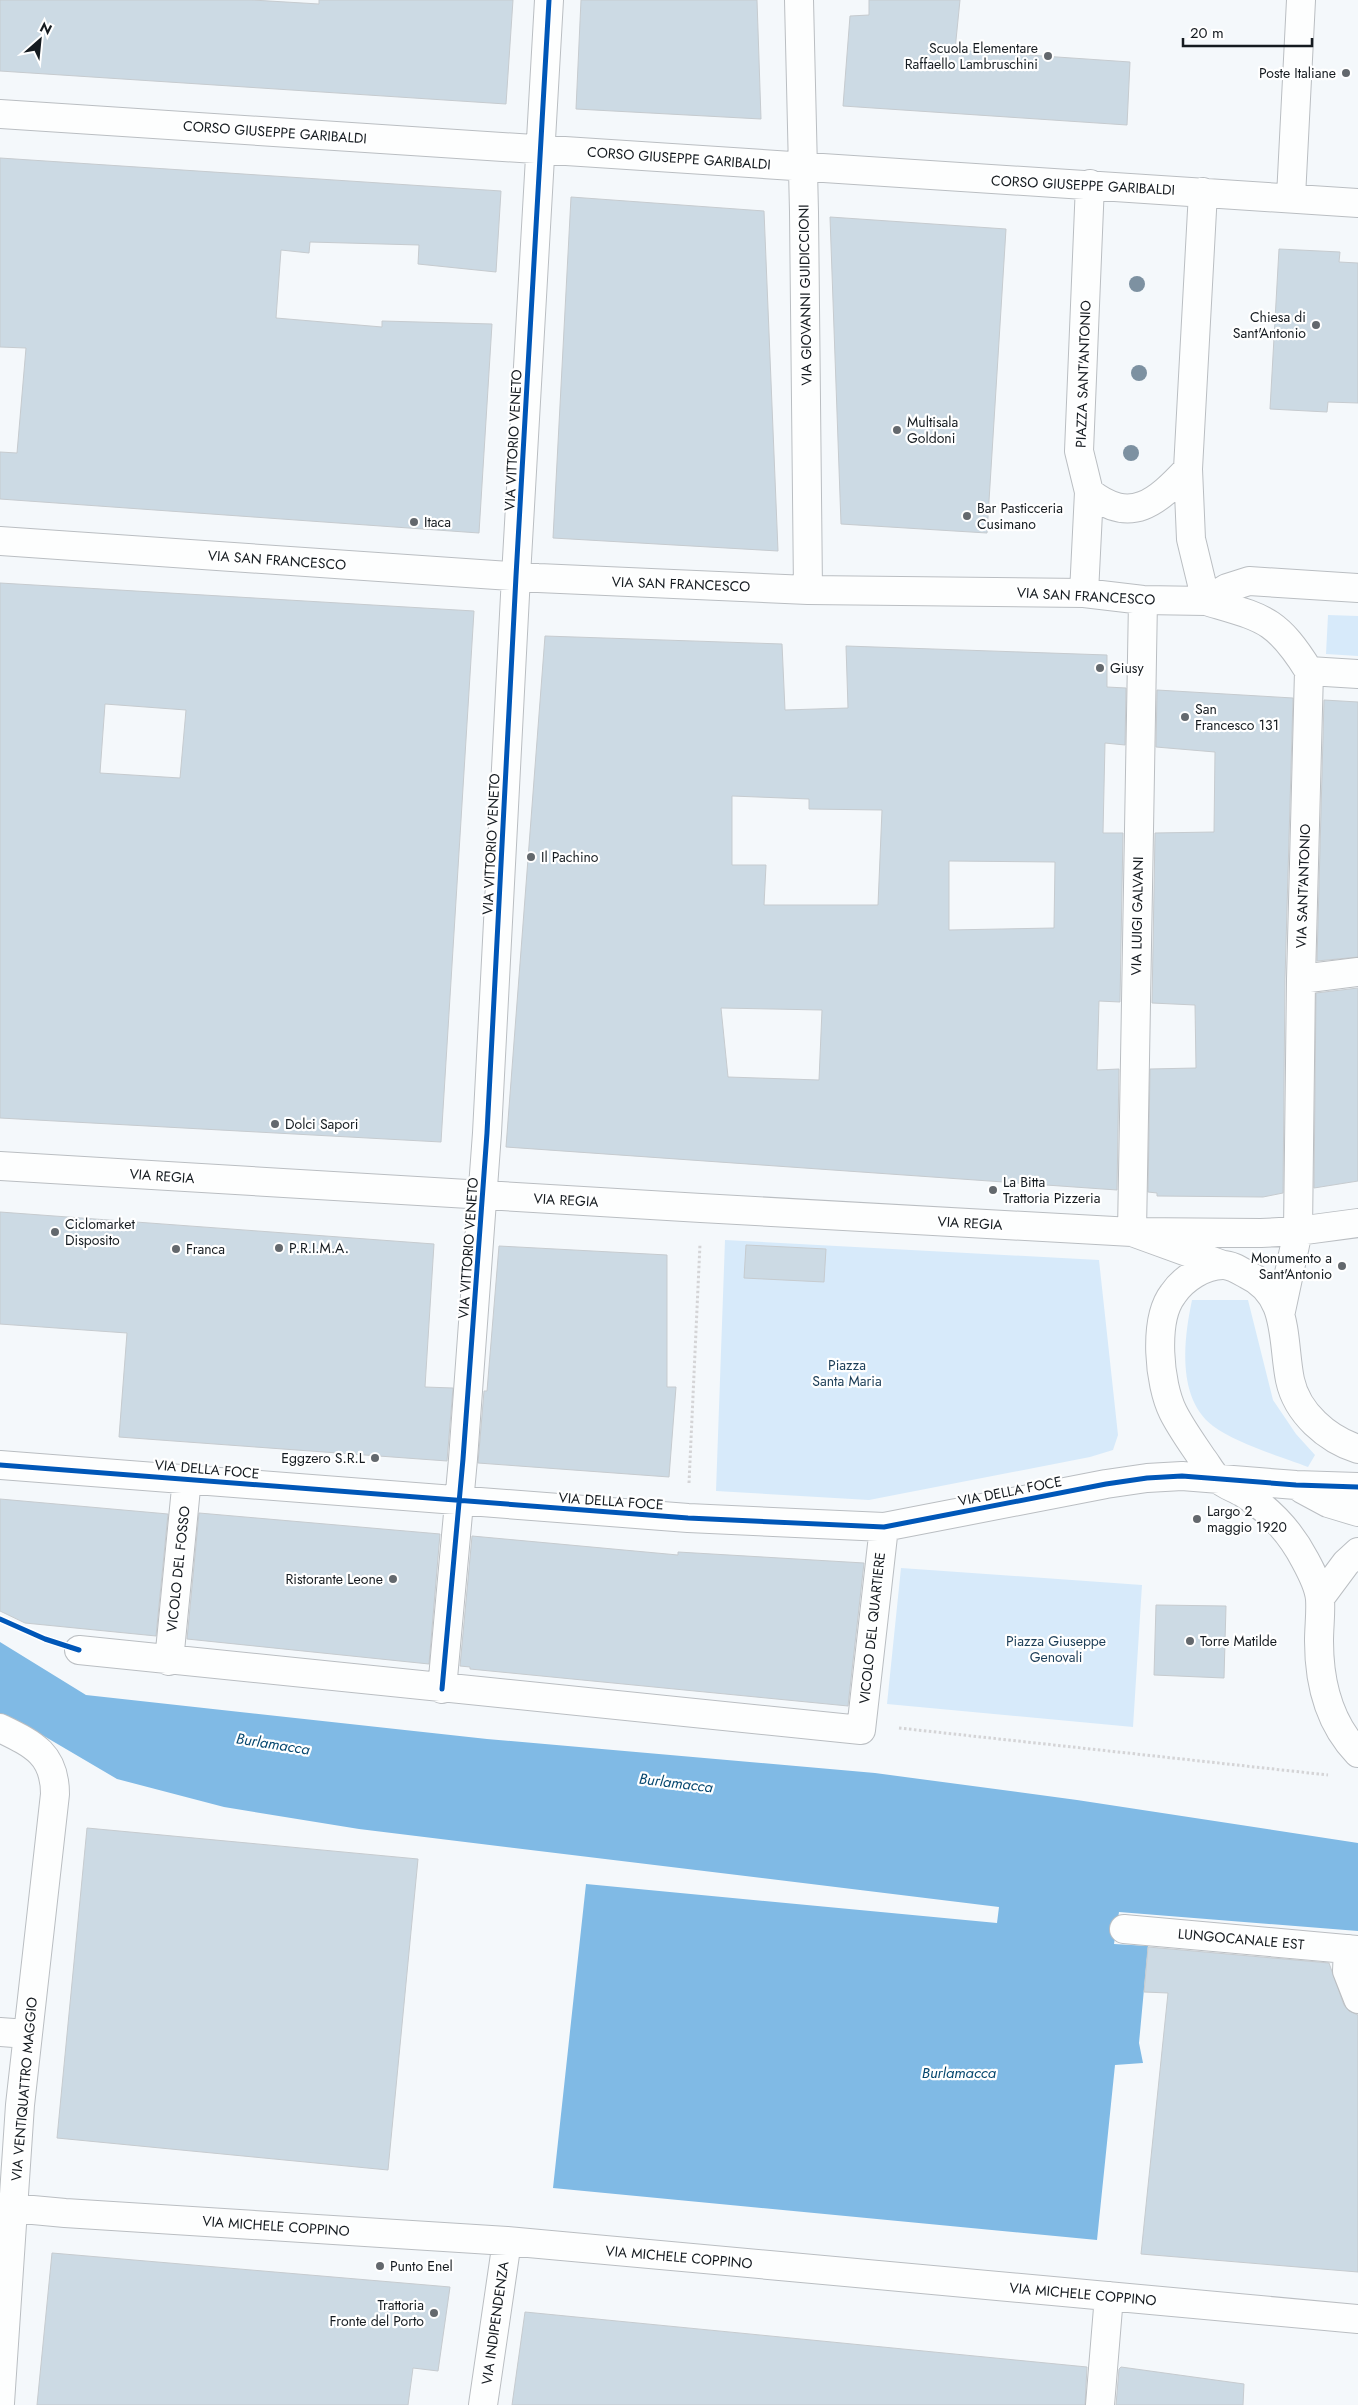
<svg xmlns="http://www.w3.org/2000/svg" width="1358" height="2405" font-family="Jost,sans-serif">
<style>
.green{fill:#d7eafa}
.water{fill:#80bae5}
.building{fill:#ccdae4;stroke:#c6cbcf;fill-rule:evenodd}
.lines{fill:none;stroke-linecap:round;stroke-linejoin:round}
.minor-casing{stroke:#babec2;stroke-width:30}
.path{stroke:#d4d4d6;stroke-width:3;stroke-dasharray:2.5 2.5;stroke-linecap:butt}
.minor{stroke:#fdfefe;stroke-width:28}
.cycleway-casing{stroke:#fff;stroke-width:8}
.cycleway{stroke:#0057b8;stroke-width:5}
.tree{fill:#7d91a1}
.poi-dot{fill:#63686d;stroke:#fff;stroke-width:2}
.labels{text-anchor:middle;dominant-baseline:central;stroke-width:4.5;stroke-linejoin:round;paint-order:stroke}
.poi-label{font-size:14px;fill:#151b20;stroke:#fff;text-anchor:start}
.street-label{font-size:14px;fill:#151b20;stroke:#fff}
.park-label{font-size:14px;fill:#1b3d57;stroke:#fff}
.water-label{font-size:15px;font-style:italic;fill:#05476f;stroke:#fff}
</style>
<rect width="100%" height="100%" fill="#f4f8fb"/>
<path class="green" d="M 1328,615 L 1358,616 L 1358,656 L 1326,654 Z
M 725,1240 L 1099,1260 L 1118,1435 L 1113,1450 L 1090,1457 L 869,1500 L 716,1491 Z
M 1192,1300 L 1248,1300 L 1273,1400 L 1296,1434 L 1315,1455 L 1308,1467 C 1281,1457 1236,1443 1213,1426 C 1176,1398 1184,1338 1192,1300 Z
M 901,1568 L 1142,1585 L 1133,1727 L 887,1704 Z"/>
<path class="water" d="M 0,1642 L 86,1695 L 487,1739 L 875,1773 L 1077,1800 L 1358,1843 L 1358,1931 L 1119,1912 L 1114,1944 L 1148,1946 L 1139,2043 L 1143,2063 L 1115,2065 L 1097,2240 L 553,2188 L 586,1884 L 997,1923 L 999,1907 L 359,1829 L 224,1807 L 117,1779 L 32,1729 L 0,1714 Z"/>
<path class="building" d="M 0,0 L 252,0 L 319,4 L 319,0 L 513,0 L 506,104 L 0,71 Z
M 581,0 L 757,0 L 761,119 L 576,109 Z
M 869,0 L 960,0 L 955,50 L 1130,62 L 1127,125 L 843,106 L 850,16 L 869,15 Z
M 0,158 L 501,191 L 496,272 L 418,264 L 419,245 L 310,242 L 309,253 L 281,250 L 276,318 L 382,327 L 382,321 L 492,324 L 479,533 L 0,499 L 0,452 L 17,453 L 26,348 L 0,347 Z
M 571,197 L 764,211 L 778,551 L 553,538 Z
M 830,217 L 1006,229 L 987,533 L 841,524 Z
M 1279,249 L 1340,252 L 1339,262 L 1358,263 L 1358,403 L 1328,402 L 1327,412 L 1270,409 Z
M 0,583 L 474,611 L 441,1142 L 0,1118 ZM 105,704 L 186,710 L 180,778 L 100,773 Z
M 545,636 L 782,644 L 785,710 L 848,708 L 846,646 L 1107,655 L 1107,687 L 1126,688 L 1125,745 L 1105,743 L 1103,833 L 1123,833 L 1120,1002 L 1099,1001 L 1097,1070 L 1119,1069 L 1117,1190 L 506,1147 ZM 732,796 L 809,799 L 809,809 L 882,810 L 878,905 L 764,905 L 766,865 L 732,865 ZM 949,861 L 1055,862 L 1054,928 L 949,930 ZM 721,1008 L 822,1010 L 819,1080 L 728,1077 Z
M 1157,690 L 1293,698 L 1285,979 L 1283,1193 L 1263,1197 L 1157,1196 L 1157,1193 L 1148,1192 L 1150,1069 L 1196,1068 L 1195,1005 L 1152,1003 L 1155,833 L 1214,832 L 1215,752 L 1156,747 Z
M 1324,700 L 1358,702 L 1358,957 L 1317,961 Z
M 1358,988 L 1358,1181 L 1314,1188 L 1316,993 Z
M 0,1212 L 434,1244 L 425,1387 L 453,1388 L 447,1461 L 119,1437 L 127,1333 L 0,1324 Z
M 746,1245 L 826,1249 L 824,1282 L 744,1278 Z
M 499,1246 L 667,1255 L 667,1387 L 676,1387 L 669,1477 L 478,1463 L 484,1391 L 487,1391 Z
M 0,1499 L 168,1514 L 156,1636 L 25,1623 L 0,1611 Z
M 199,1513 L 440,1534 L 429,1664 L 187,1639 Z
M 472,1536 L 678,1555 L 678,1552 L 864,1563 L 848,1706 L 470,1669 L 470,1667 L 460,1666 Z
M 1156,1605 L 1226,1606 L 1224,1678 L 1154,1675 Z
M 87,1828 L 418,1859 L 388,2170 L 57,2138 Z
M 1148,1947 L 1329,1963 L 1344,2005 L 1349,2011 L 1358,2015 L 1358,2272 L 1141,2254 L 1168,1993 L 1144,1992 Z
M 52,2253 L 450,2287 L 438,2371 L 413,2368 L 408,2405 L 37,2405 Z
M 525,2312 L 1087,2367 L 1085,2405 L 512,2405 Z
M 1121,2367 L 1244,2384 L 1243,2405 L 1116,2405 L 1119,2369 Z"/>
<g class="lines">
<g class="minor-casing">
<path id="minor" d="M 799,0 L 804,212 L 808,590
M 0,114 L 1358,203
M 1203,192 L 1188,469 L 1191,539 L 1206,601 C 1263,618 1276,618 1309,671 L 1301,979 L 1298,1231 L 1281,1311
M 1291,197 L 1301,0
M 1089,492 C 1131,526 1157,502 1188,469
M 0,541 L 538,578 L 808,590 L 1084,593 L 1143,600 L 1206,601 L 1227,588 L 1249,581 L 1358,588
M 1084,593 L 1089,492 L 1079,451 L 1090,184
M 1143,600 L 1132,1232 L 1223,1265
M 1309,671 L 1358,674
M 1301,979 L 1358,972
M 0,1166 L 701,1208 L 1132,1232 L 1261,1233 L 1298,1231 L 1358,1223
M 1358,1449 C 1327,1439 1297,1413 1290,1380 C 1282,1341 1290,1294 1246,1274 C 1239,1270 1231,1265 1223,1265 C 1204,1265 1183,1279 1173,1294 C 1153,1320 1159,1384 1173,1412 C 1181,1428 1192,1443 1202,1458 C 1207,1464 1211,1473 1217,1478 C 1224,1485 1235,1488 1243,1493 C 1270,1510 1290,1531 1305,1560 C 1311,1571 1319,1586 1320,1599 C 1321,1613 1319,1627 1319,1641 C 1319,1682 1329,1723 1358,1753
M 0,1465 L 688,1518 L 884,1527 L 1106,1484 L 1147,1478 L 1182,1476 L 1296,1485 L 1358,1487
M 1302,1489 L 1328,1503 L 1358,1512
M 1320,1598 L 1346,1563 L 1358,1552
M 79,1650 L 861,1730 L 884,1527
M 169,1661 L 187,1478
M 442,1689 L 463,1459 L 487,1133 L 516,576 L 549,0
M 0,1728 C 33,1744 55,1754 55,1794 L 20,2105 L 0,2403
M 1124,1929 L 1358,1950
M 1348,1949 L 1347,1971 L 1358,1999
M 0,2032 L 27,2034
M 0,2207 L 65,2213 L 507,2241 L 1358,2319
M 483,2405 L 507,2241
M 1100,2405 L 1109,2296"/>
</g>
<path class="path" d="M 689,1483 L 700,1244
M 899,1728 L 1328,1775"/>
<use href="#minor" class="minor"/>
<g class="cycleway-casing">
<path id="cycleway" d="M 0,1465 L 688,1518 L 884,1527 L 1106,1484 L 1147,1478 L 1182,1476 L 1296,1485 L 1358,1487
M 0,1619 L 45,1639 L 79,1650
M 442,1689 L 463,1459 L 487,1133 L 516,576 L 549,0"/>
</g>
<use href="#cycleway" class="cycleway"/>
</g>
<g class="tree">
<circle cx="1137" cy="284" r="8"/>
<circle cx="1139" cy="373" r="8"/>
<circle cx="1131" cy="453" r="8"/>
</g>
<g class="poi-dot">
<circle cx="1048" cy="56" r="5"/>
<circle cx="1346" cy="73" r="5"/>
<circle cx="1316" cy="325" r="5"/>
<circle cx="897" cy="430" r="5"/>
<circle cx="967" cy="516" r="5"/>
<circle cx="414" cy="522" r="5"/>
<circle cx="1100" cy="668" r="5"/>
<circle cx="1185" cy="717" r="5"/>
<circle cx="531" cy="857" r="5"/>
<circle cx="275" cy="1124" r="5"/>
<circle cx="993" cy="1190" r="5"/>
<circle cx="55" cy="1232" r="5"/>
<circle cx="279" cy="1248" r="5"/>
<circle cx="176" cy="1249" r="5"/>
<circle cx="1342" cy="1266" r="5"/>
<circle cx="375" cy="1458" r="5"/>
<circle cx="1197" cy="1519" r="5"/>
<circle cx="393" cy="1579" r="5"/>
<circle cx="1190" cy="1641" r="5"/>
<circle cx="380" cy="2266" r="5"/>
<circle cx="434" cy="2313" r="5"/>
</g>
<g class="labels">
<g class="poi-label">
<text x="1038" y="48" text-anchor="end">Scuola Elementare<tspan x="1038" dy="16">Raffaello Lambruschini</tspan></text>
<text x="1336" y="73" text-anchor="end">Poste Italiane</text>
<text x="1306" y="317" text-anchor="end">Chiesa di<tspan x="1306" dy="16">Sant'Antonio</tspan></text>
<text x="907" y="422">Multisala<tspan x="907" dy="16">Goldoni</tspan></text>
<text x="977" y="508">Bar Pasticceria<tspan x="977" dy="16">Cusimano</tspan></text>
<text x="424" y="522">Itaca</text>
<text x="1110" y="668">Giusy</text>
<text x="1195" y="709">San<tspan x="1195" dy="16">Francesco 131</tspan></text>
<text x="541" y="857">Il Pachino</text>
<text x="285" y="1124">Dolci Sapori</text>
<text x="1003" y="1182">La Bitta<tspan x="1003" dy="16">Trattoria Pizzeria</tspan></text>
<text x="65" y="1224">Ciclomarket<tspan x="65" dy="16">Disposito</tspan></text>
<text x="289" y="1248">P.R.I.M.A.</text>
<text x="186" y="1249">Franca</text>
<text x="1332" y="1258" text-anchor="end">Monumento a<tspan x="1332" dy="16">Sant'Antonio</tspan></text>
<text x="365" y="1458" text-anchor="end">Eggzero S.R.L</text>
<text x="1207" y="1511">Largo 2<tspan x="1207" dy="16">maggio 1920</tspan></text>
<text x="383" y="1579" text-anchor="end">Ristorante Leone</text>
<text x="1200" y="1641">Torre Matilde</text>
<text x="390" y="2266">Punto Enel</text>
<text x="424" y="2305" text-anchor="end">Trattoria<tspan x="424" dy="16">Fronte del Porto</tspan></text>
</g>
<g class="street-label">
<text transform="translate(275 132) rotate(4)">CORSO GIUSEPPE GARIBALDI</text>
<text transform="translate(679 158) rotate(4)">CORSO GIUSEPPE GARIBALDI</text>
<text transform="translate(1083 185) rotate(3)">CORSO GIUSEPPE GARIBALDI</text>
<text transform="translate(805 295) rotate(-91)">VIA GIOVANNI GUIDICCIONI</text>
<text transform="translate(1083 374) rotate(-88)">PIAZZA SANT'ANTONIO</text>
<text transform="translate(513 440) rotate(-87)">VIA VITTORIO VENETO</text>
<text transform="translate(277 560) rotate(4)">VIA SAN FRANCESCO</text>
<text transform="translate(681 584) rotate(2)">VIA SAN FRANCESCO</text>
<text transform="translate(1086 596) rotate(3)">VIA SAN FRANCESCO</text>
<text transform="translate(491 844) rotate(-87)">VIA VITTORIO VENETO</text>
<text transform="translate(1303 886) rotate(-88)">VIA SANT'ANTONIO</text>
<text transform="translate(1137 916) rotate(-89)">VIA LUIGI GALVANI</text>
<text transform="translate(162 1176) rotate(4)">VIA REGIA</text>
<text transform="translate(566 1200) rotate(3)">VIA REGIA</text>
<text transform="translate(970 1223) rotate(3)">VIA REGIA</text>
<text transform="translate(468 1248) rotate(-86)">VIA VITTORIO VENETO</text>
<text transform="translate(207 1469) rotate(5)">VIA DELLA FOCE</text>
<text transform="translate(1010 1491) rotate(-11)">VIA DELLA FOCE</text>
<text transform="translate(611 1501) rotate(4)">VIA DELLA FOCE</text>
<text transform="translate(178 1569) rotate(-84)">VICOLO DEL FOSSO</text>
<text transform="translate(872 1628) rotate(-84)">VICOLO DEL QUARTIERE</text>
<text transform="translate(1241 1939) rotate(5)">LUNGOCANALE EST</text>
<text transform="translate(24 2089) rotate(-85)">VIA VENTIQUATTRO MAGGIO</text>
<text transform="translate(276 2226) rotate(4)">VIA MICHELE COPPINO</text>
<text transform="translate(679 2257) rotate(5)">VIA MICHELE COPPINO</text>
<text transform="translate(1083 2294) rotate(5)">VIA MICHELE COPPINO</text>
<text transform="translate(495 2323) rotate(-82)">VIA INDIPENDENZA</text>
</g>
<g class="park-label">
<text x="847" y="1365">Piazza<tspan x="847" dy="16">Santa Maria</tspan></text>
<text x="1056" y="1641">Piazza Giuseppe<tspan x="1056" dy="16">Genovali</tspan></text>
</g>
<g class="water-label">
<text transform="translate(273 1744) rotate(9)">Burlamacca</text>
<text transform="translate(676 1783) rotate(7)">Burlamacca</text>
<text x="959" y="2073">Burlamacca</text>
</g>
</g>
<g transform="translate(40 40) rotate(27)" stroke="#ffffff" stroke-width="4" paint-order="stroke">
<path d="M0-4L9 19L0 12L-9 19Z" fill="#151b20"/>
<text y="-8" font-size="14" font-weight="bold" text-anchor="middle" fill="#151b20">N</text>
</g>
<path d="M1183 38v8h129v-8" fill="none" stroke="#151b20" stroke-width="2.5"/>
<text x="1190" y="38" font-size="15" fill="#151b20" stroke="#ffffff" stroke-width="4" paint-order="stroke">20 m</text>
</svg>
